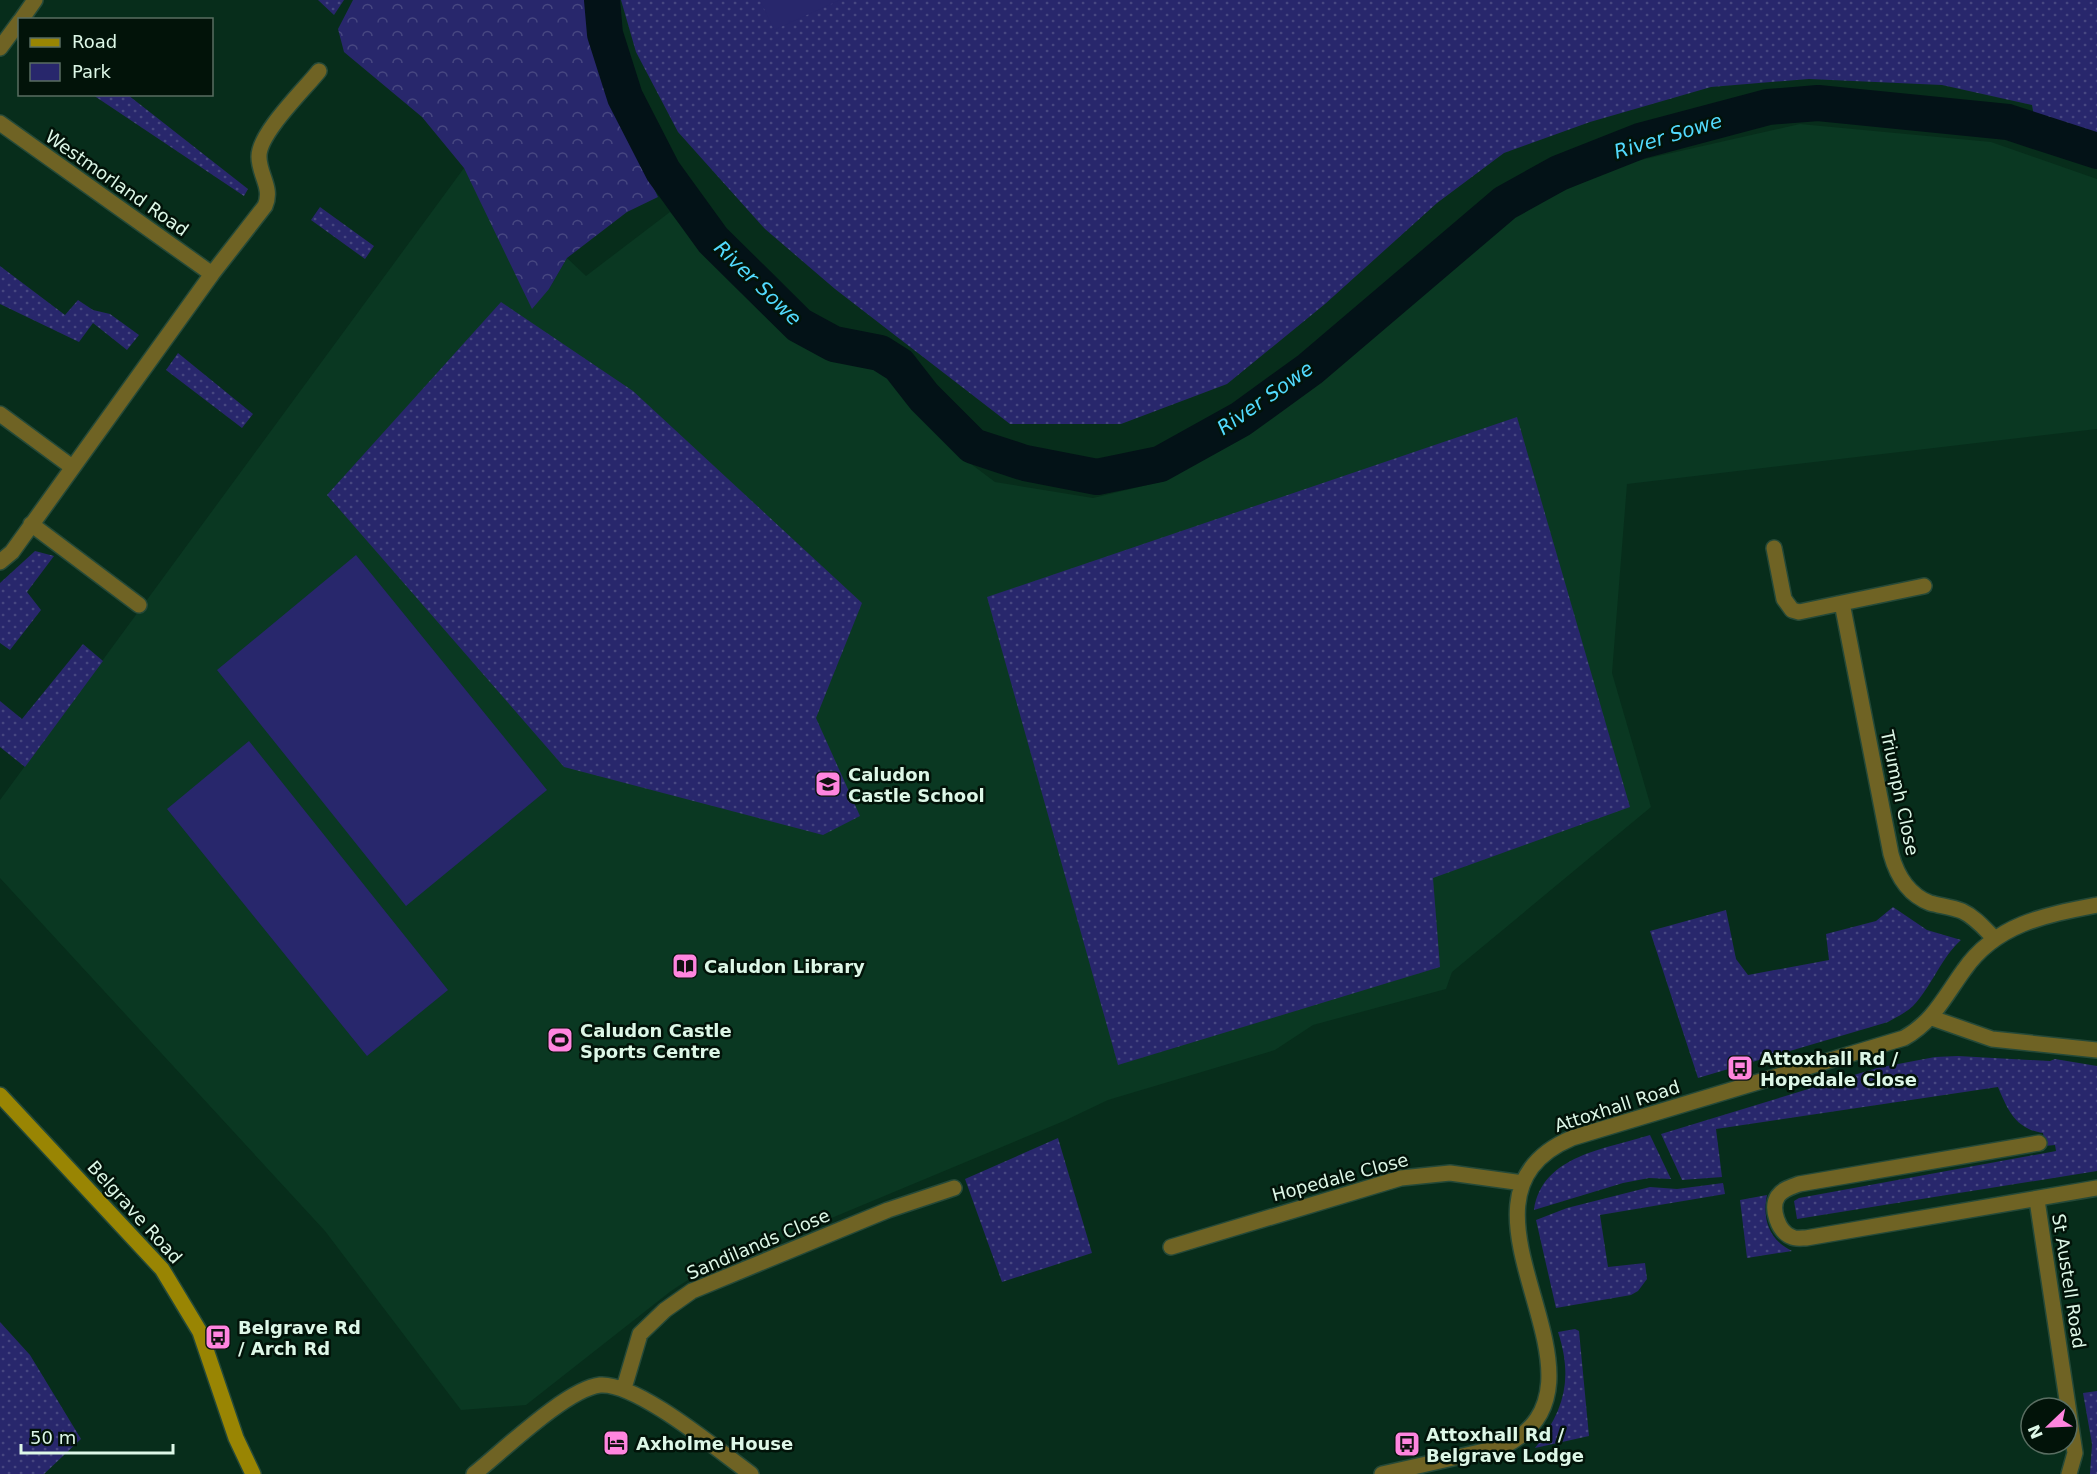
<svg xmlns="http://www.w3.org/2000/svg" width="2097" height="1474" font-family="'DejaVu Sans',sans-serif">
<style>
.built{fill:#0a3822}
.green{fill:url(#green-dots)}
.forest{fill:url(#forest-crowns)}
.pitch{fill:#28276c}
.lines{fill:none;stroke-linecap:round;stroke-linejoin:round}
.river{stroke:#031217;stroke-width:36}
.street-casing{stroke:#254938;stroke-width:18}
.secondary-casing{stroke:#254938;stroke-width:18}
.street{stroke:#6f6324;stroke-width:15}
.secondary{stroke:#998503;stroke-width:15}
.labels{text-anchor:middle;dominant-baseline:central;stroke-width:5;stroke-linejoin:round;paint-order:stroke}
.street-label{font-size:18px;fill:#ddf7e7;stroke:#021309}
.poi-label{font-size:18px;font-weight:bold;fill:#ddf7e7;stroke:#021309;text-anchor:start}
.water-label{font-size:20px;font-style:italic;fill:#52dafd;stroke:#021309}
</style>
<defs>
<pattern id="green-dots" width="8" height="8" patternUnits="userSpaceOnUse" patternTransform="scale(1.5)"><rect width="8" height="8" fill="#28276c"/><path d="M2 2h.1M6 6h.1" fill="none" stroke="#474781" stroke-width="1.8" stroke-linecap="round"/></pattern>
<pattern id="forest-crowns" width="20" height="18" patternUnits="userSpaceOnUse" patternTransform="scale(1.5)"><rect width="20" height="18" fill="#28276c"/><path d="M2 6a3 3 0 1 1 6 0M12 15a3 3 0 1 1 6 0" fill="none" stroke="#474781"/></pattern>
</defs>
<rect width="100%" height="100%" fill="#072d1b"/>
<path class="built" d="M 1800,124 L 1991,142 L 2097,179 L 2097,429 L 1627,484 L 1612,673 L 1651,807 L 1452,972 L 1446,989 L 1313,1025 L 1275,1050 L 1108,1100 L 1064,1121 L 697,1274 L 671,1291 L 526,1405 L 461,1410 L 325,1231 L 0,878 L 0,800 L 464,168 L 489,217 L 549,289 L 567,258 L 586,276 L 670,212 L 702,251 L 786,335 L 831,353 L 877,367 L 967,461 L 995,482 L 1093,498 L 1164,481 L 1245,437 L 1526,208 L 1623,164 Z"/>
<path class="green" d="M 318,0 L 344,0 L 334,15 Z
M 621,0 L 2097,0 L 2097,140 L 2035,122 L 2032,105 L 1942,85 L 1809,79 L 1711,87 L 1590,122 L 1504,153 L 1437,203 L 1325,304 L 1227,384 L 1121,424 L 1010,424 L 835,289 L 765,229 L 678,132 L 636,52 Z
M 93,95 L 128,95 L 248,189 L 244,196 Z
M 320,207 L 374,246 L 365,259 L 311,220 Z
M 0,266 L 65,315 L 78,300 L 93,310 L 110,314 L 139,335 L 127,350 L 93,323 L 79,342 L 0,304 Z
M 501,302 L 633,391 L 862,603 L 816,718 L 860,816 L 823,835 L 564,767 L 327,495 Z
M 178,353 L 253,414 L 242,428 L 166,370 Z
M 1517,417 L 1630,807 L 1433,878 L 1440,967 L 1118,1065 L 987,597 Z
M 35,551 L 54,556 L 27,592 L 41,610 L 10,650 L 0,643 L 0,583 Z
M 83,644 L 103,661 L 25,767 L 0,747 L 0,701 L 22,719 Z
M 1893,907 L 1927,930 L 1961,940 C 1941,958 1932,986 1913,1006 C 1906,1013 1896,1017 1888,1022 L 1698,1078 L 1650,931 L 1726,910 L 1736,959 L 1748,975 L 1829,960 L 1826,934 L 1876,921 Z
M 1958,1056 L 2050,1061 L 2055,1059 L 2097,1066 L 2097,1171 L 1797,1219 L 1794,1201 L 1799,1198 L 2056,1151 L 2055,1145 L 2045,1146 L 2043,1133 C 2016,1129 2008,1111 1998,1087 L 1716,1129 L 1722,1177 L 1682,1180 L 1661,1134 L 1877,1068 L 1935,1057 Z
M 1650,1135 L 1671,1179 L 1649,1178 L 1623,1183 L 1534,1210 C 1542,1155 1606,1149 1650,1135 Z
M 1058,1138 L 1092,1253 L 1002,1282 L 965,1179 Z
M 1723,1183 L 1725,1194 L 1600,1215 L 1608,1267 L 1645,1263 L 1647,1279 L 1638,1291 L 1631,1295 L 1556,1308 L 1536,1220 L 1567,1208 L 1650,1187 L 1677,1189 Z
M 1767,1195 C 1762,1219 1769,1240 1792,1251 L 1747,1258 L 1740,1200 Z
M 0,1322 L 30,1355 L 81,1439 L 44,1474 L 0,1474 Z
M 1575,1329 L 1579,1331 L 1589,1436 L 1535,1448 C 1565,1410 1573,1378 1558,1332 Z
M 2097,1391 L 2097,1474 L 2090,1474 L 2092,1444 L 2083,1393 Z"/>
<path class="forest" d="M 353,0 L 587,0 L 603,81 L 658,197 L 627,212 L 567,258 L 549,289 L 532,309 L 464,168 L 422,117 L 344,52 L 338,29 Z"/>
<path class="pitch" d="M 760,0 L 840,0 L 774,30 Z
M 356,555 L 547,790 L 406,906 L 217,670 Z
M 249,741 L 448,990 L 367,1056 L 167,809 Z"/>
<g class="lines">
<path class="river" d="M 602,0 L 605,34 L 625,97 L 663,171 L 713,240 L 799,325 L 834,344 L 880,353 L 899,365 L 924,397 L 973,446 L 1025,463 L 1097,477 L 1160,464 L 1241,419 L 1310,369 L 1505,203 L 1559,173 L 1640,141 L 1768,107 L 1818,103 L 2008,122 L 2097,151"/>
<g class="street-casing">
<path id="street" d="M 21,20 L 35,0
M 0,48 L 20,21
M 0,123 L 212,274
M 0,414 L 72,467
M 31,524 L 139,605
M 1774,548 L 1784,599 L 1792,610 L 1799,612 L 1842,603
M 0,562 L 12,552 L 212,274 L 265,206 C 273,188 259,175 259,157 C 258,134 304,90 319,71
M 1924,586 L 1842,603 L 1891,854 C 1897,876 1909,895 1930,903 C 1941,906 1952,907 1962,911 C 1975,917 1984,928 1994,938
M 1932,1018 L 1992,1039 L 2097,1050
M 2039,1143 L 1799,1184 C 1791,1187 1783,1189 1778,1196 C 1770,1208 1778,1232 1792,1237 C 1795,1239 1802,1238 1806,1238 L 2097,1188
M 2037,1200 L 2075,1453 L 2069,1474
M 1171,1247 L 1401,1178 L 1450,1173 L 1523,1183
M 624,1388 L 640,1334 L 665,1310 L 692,1291 L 888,1210 L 954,1188
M 474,1474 C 502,1452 566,1389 600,1385 C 637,1382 719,1451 751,1474
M 1382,1474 L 1502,1447 C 1636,1384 1425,1200 1572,1138 L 1904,1038 C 1933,1022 1945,996 1964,970 C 1996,924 2045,915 2097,905"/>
</g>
<g class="secondary-casing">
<path id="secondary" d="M 0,1095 L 162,1269 L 200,1332 L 236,1438 L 253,1474"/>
</g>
<use href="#street" class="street"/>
<use href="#secondary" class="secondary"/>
</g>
<defs>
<g id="school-square" transform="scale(1.35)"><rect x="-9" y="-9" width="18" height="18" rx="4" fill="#ff85df" stroke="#021309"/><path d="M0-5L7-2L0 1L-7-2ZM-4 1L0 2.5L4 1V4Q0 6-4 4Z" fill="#111"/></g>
<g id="library-square" transform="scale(1.35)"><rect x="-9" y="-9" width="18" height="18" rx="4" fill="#ff85df" stroke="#021309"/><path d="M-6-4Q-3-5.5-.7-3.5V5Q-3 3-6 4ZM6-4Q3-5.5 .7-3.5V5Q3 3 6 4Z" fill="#111"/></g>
<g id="stadium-square" transform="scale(1.35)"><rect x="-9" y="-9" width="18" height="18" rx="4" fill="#ff85df" stroke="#021309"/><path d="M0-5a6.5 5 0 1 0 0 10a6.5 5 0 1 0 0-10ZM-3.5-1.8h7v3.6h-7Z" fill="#111"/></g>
<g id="bus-square" transform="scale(1.35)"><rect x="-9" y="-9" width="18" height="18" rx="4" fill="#ff85df" stroke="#021309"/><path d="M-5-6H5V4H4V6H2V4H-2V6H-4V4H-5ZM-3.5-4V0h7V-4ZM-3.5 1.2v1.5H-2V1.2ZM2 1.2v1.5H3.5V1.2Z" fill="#111"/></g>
<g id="hotel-square" transform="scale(1.35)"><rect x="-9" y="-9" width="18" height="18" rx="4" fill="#ff85df" stroke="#021309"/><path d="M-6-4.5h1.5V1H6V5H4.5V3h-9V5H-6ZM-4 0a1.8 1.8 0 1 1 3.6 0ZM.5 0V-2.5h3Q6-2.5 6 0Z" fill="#111"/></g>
</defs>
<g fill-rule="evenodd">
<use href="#school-square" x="828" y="784"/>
<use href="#library-square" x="685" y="966"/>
<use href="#stadium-square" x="560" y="1040"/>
<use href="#bus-square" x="1740" y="1068"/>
<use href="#bus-square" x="218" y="1337"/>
<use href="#hotel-square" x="616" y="1443"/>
<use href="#bus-square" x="1407" y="1444"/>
</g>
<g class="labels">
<g class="street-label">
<text transform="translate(117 183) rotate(35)">Westmorland Road</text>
<text transform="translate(1900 793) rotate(78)">Triumph Close</text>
<text transform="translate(1617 1106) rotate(-18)">Attoxhall Road</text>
<text transform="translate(1340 1177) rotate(-15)">Hopedale Close</text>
<text transform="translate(135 1212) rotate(48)">Belgrave Road</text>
<text transform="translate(758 1244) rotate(-23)">Sandilands Close</text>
<text transform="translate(2069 1281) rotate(81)">St Austell Road</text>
</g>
<g class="poi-label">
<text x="848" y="774">Caludon<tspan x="848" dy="21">Castle School</tspan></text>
<text x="704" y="966">Caludon Library</text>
<text x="580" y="1030">Caludon Castle<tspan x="580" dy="21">Sports Centre</tspan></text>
<text x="1760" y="1058">Attoxhall Rd /<tspan x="1760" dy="21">Hopedale Close</tspan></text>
<text x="238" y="1327">Belgrave Rd<tspan x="238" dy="21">/ Arch Rd</tspan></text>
<text x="1426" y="1434">Attoxhall Rd /<tspan x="1426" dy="21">Belgrave Lodge</tspan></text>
<text x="636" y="1443">Axholme House</text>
</g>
<g class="water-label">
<text transform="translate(1668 136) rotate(-17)">River Sowe</text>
<text transform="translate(758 283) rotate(44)">River Sowe</text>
<text transform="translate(1265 398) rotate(-35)">River Sowe</text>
</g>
</g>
<rect x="18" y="18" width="195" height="78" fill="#021309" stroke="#5a6e62" stroke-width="1.5"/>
<rect x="30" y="38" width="30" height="9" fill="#998503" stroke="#5a6e62" stroke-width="1.5"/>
<text x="72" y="48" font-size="18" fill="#ddf7e7">Road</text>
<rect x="30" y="63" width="30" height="18" fill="#28276c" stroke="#5a6e62" stroke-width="1.5"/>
<text x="72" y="78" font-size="18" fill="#ddf7e7">Park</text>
<g transform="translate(2049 1426) rotate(247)"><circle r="28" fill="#021309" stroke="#5a6e62" stroke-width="1.5"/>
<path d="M0-4.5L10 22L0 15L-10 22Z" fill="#ff85df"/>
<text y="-9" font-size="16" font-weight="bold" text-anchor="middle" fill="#ddf7e7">N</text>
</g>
<path d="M21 1444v9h152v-9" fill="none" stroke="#ddf7e7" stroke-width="3"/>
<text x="30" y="1444" font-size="18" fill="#ddf7e7" stroke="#021309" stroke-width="4.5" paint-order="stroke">50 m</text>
</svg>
